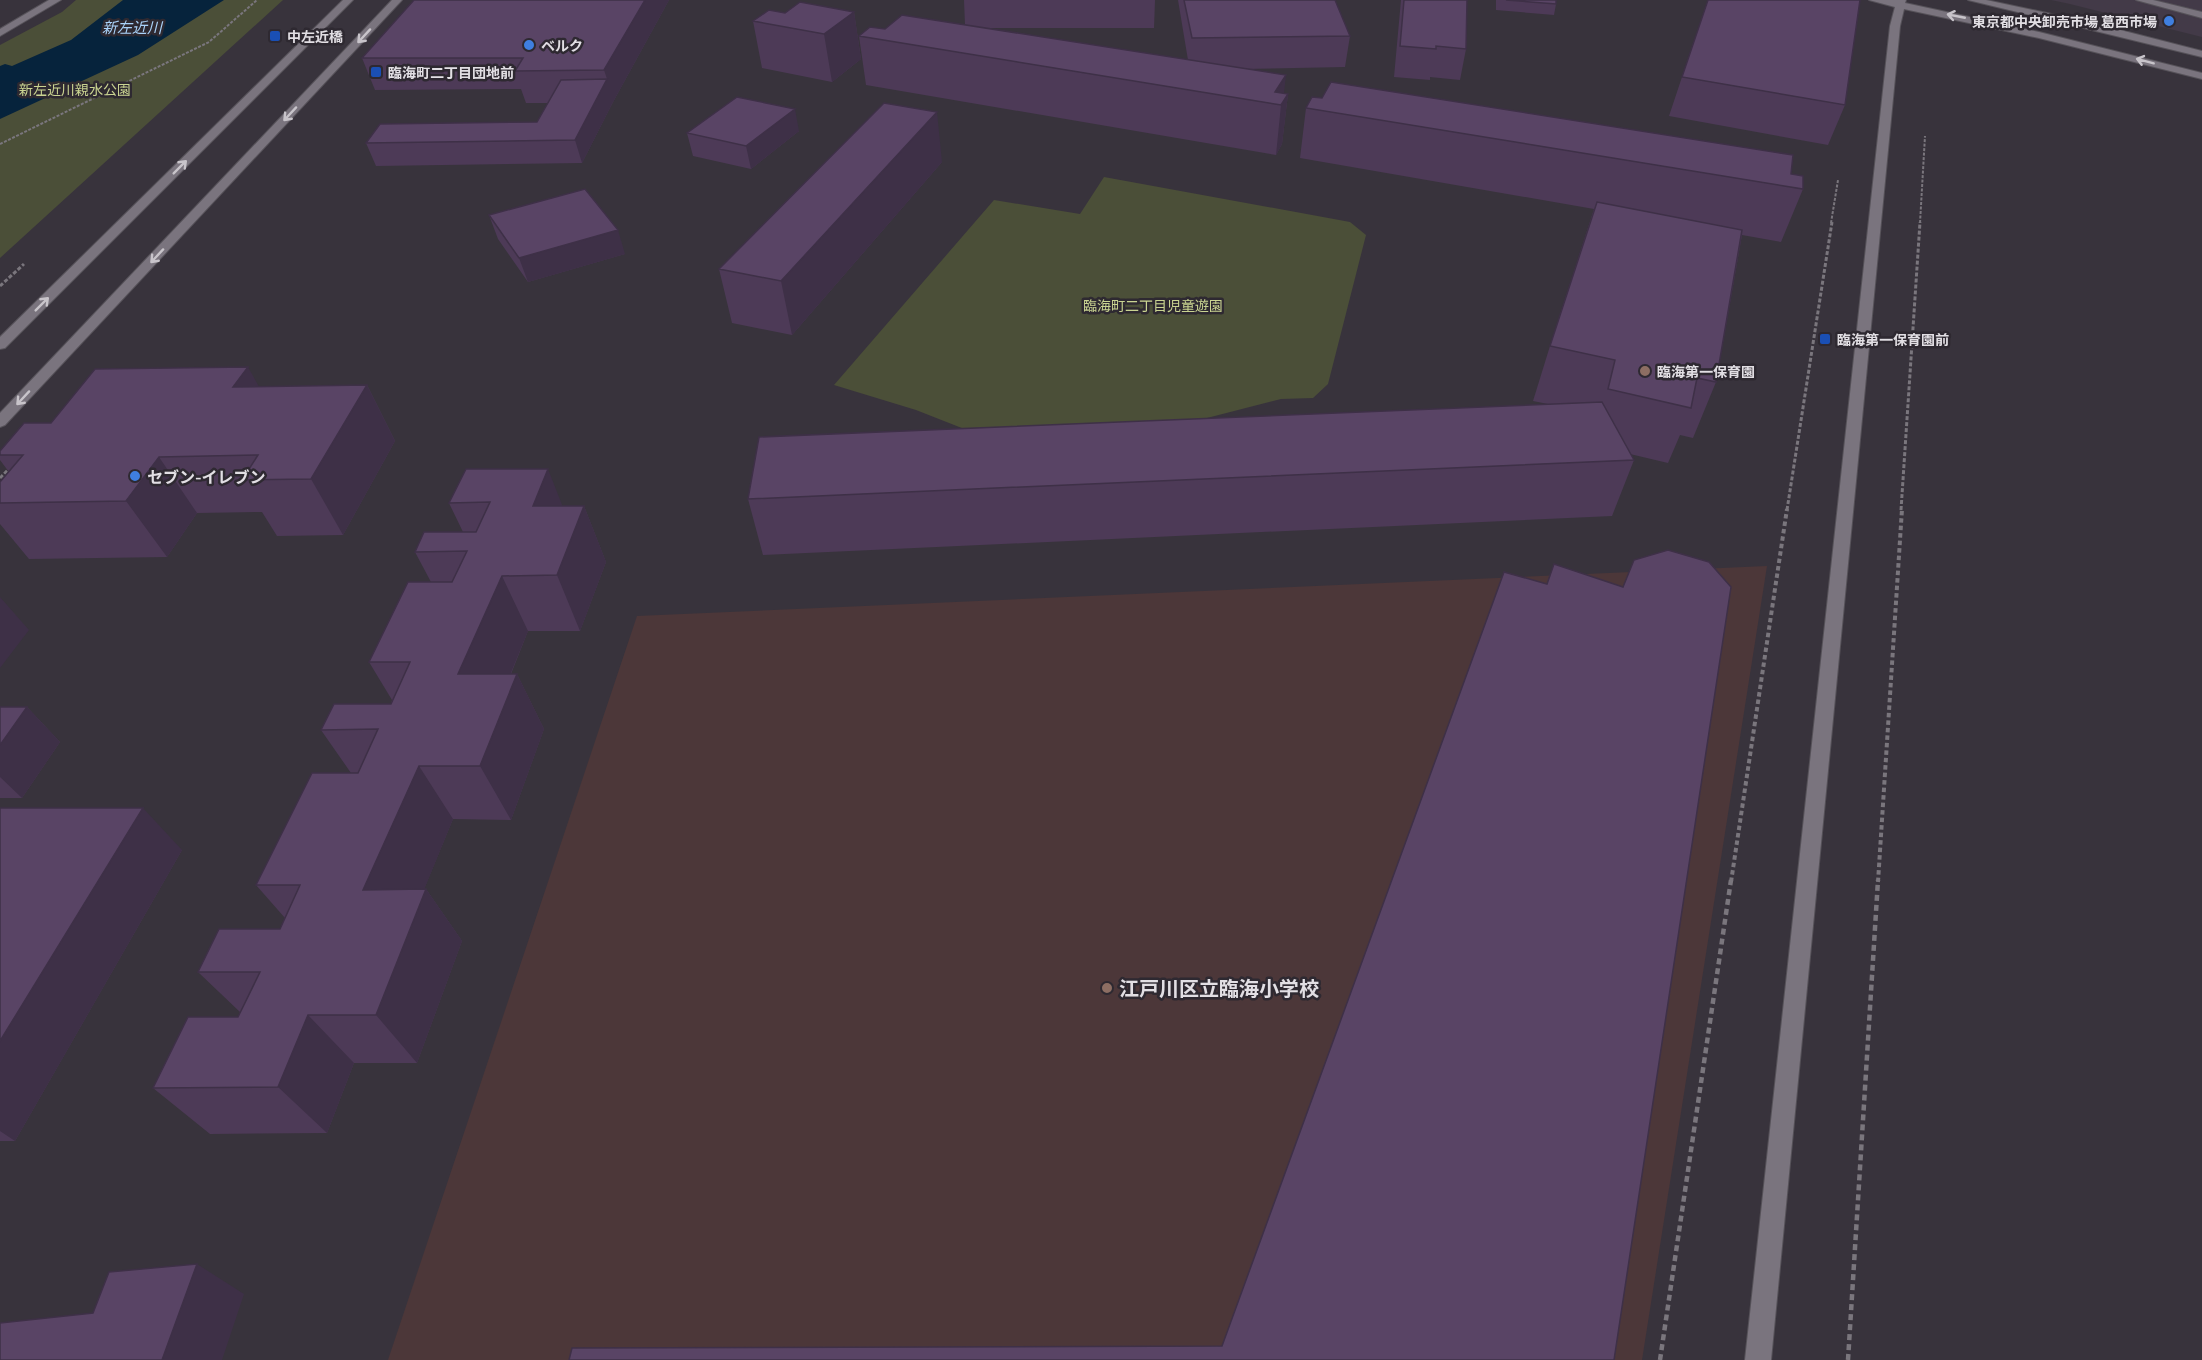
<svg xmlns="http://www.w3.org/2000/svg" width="2202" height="1360" font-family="'Exo 2','Noto Sans JP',sans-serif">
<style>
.built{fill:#433a48}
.education{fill:#4c3739}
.green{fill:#4b4f38}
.water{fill:#06233c}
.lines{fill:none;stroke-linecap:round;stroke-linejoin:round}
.lane-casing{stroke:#565259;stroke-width:2}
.secondary-casing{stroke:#565259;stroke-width:2}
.path-far3{stroke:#7a767d;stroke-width:2;stroke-dasharray:3 1.5;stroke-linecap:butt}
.path-far2{stroke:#7a767d;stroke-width:3;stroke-dasharray:4 2;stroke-linecap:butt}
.path-far1{stroke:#7a767d;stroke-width:4;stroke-dasharray:4.5 3;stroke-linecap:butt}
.path{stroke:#7a767d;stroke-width:4.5;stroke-dasharray:6 4;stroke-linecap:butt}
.lane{fill:#7a747e;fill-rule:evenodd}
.secondary{fill:#7a747e;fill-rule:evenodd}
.wall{fill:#4d3a57}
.shaded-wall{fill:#3e3047}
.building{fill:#594465;stroke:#3e3047;stroke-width:1.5}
.oneway{stroke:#c8c4ca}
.shop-dot{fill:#3f7fe0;stroke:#2e2931;stroke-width:2}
.transit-dot{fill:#1a4fb4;stroke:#2e2931;stroke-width:2}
.education-dot{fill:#8d6e63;stroke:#2e2931;stroke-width:2}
.labels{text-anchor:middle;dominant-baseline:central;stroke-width:5;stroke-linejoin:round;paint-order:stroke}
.far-poi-label{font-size:14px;font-weight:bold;fill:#e2dfe4;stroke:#2e2931;text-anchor:start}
.far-park-label{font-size:14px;fill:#cad491;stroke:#2e2931}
.far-water-label{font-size:15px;font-style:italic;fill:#aad3fa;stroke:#2e2931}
.poi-label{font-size:16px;font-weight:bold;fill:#e2dfe4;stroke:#2e2931;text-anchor:start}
.near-poi-label{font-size:20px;font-weight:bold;fill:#e2dfe4;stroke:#2e2931;text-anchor:start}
</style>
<rect width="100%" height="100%" fill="#38333c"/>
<path class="built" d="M 2051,0 L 2202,0 L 2202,37 L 2070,4 Z"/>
<path class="education" d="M 1767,566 L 1642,1360 L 388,1360 L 637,616 Z"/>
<path class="green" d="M 76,0 L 283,0 L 0,258 L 0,45 L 62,12 Z
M 1104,177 L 1350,222 L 1366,235 L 1328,384 L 1313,398 L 1281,399 L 1203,419 L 972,432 L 916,410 L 834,385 L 994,200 L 1080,214 Z"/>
<path class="water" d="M 123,0 L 224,0 L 138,55 L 0,119 L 0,66 L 5,64 L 12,66 L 71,40 Z"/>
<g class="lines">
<g class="lane-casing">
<path id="lane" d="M 2136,0 L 2153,0 L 2202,12 L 2202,18 Z"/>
</g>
<g class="secondary-casing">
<path id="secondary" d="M 49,0 L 61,0 L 0,36 L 0,29 Z
M 343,0 L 353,0 L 5,348 L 0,349 L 0,337 Z
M 392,0 L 402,0 L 5,425 L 0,427 L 0,413 Z
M 1869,0 L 1906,0 L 1905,3 L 2039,32 L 2202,73 L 2202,79 L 2039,38 L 1904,9 L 1900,26 L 1771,1360 L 1745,1360 L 1890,26 L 1895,7 Z
M 1968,0 L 1986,0 L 2089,22 L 2202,51 L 2202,57 Z"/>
</g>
<path class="path-far3" d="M 0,144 L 209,42 L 257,0
M 1831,223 L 1838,180
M 1920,223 L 1925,136"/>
<path class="path-far2" d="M 0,286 L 24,264
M 0,478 L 10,468
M 1787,510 L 1832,222
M 1901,510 L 1920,222"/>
<path class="path-far1" d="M 1731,882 L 1787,509
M 1878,882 L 1902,509"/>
<path class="path" d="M 1660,1360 L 1731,880
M 1848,1360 L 1878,880"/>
<use href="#lane" class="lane"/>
<use href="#secondary" class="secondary"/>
</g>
<path class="wall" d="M 414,0 L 669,0 L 613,102 L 582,163 L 376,166 L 366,143 L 537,122 L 548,103 L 526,103 L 521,89 L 375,90 L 362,58 Z
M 964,0 L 1155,0 L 1154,28 L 987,28 L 1188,60 L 1178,0 L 1335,0 L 1350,36 L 1345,67 L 1243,69 L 1284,93 L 1288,94 L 1282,144 L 1276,155 L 866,85 L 859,36 L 885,29 L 965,25 Z
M 1401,0 L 1467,0 L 1466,49 L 1460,80 L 1430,77 L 1430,80 L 1394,77 Z
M 1496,0 L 1556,0 L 1556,4 L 1554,15 L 1496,10 Z
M 854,12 L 861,59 L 832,82 L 762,68 L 753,21 L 785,13 Z
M 1682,77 L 1845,105 L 1828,145 L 1669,116 Z
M 1306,108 L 1791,174 L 1803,189 L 1781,242 L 1742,235 L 1716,382 L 1693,438 L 1680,435 L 1668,463 L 1630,454 L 1634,460 L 1612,516 L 763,555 L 748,499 L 1548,404 L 1533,401 L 1550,346 L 1594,209 L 1300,158 Z
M 799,131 L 751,169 L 693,156 L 687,133 Z
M 942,162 L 792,335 L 732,323 L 719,269 Z
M 489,215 L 625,254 L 528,282 L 498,239 Z
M 367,385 L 395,441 L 343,535 L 277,536 L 262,512 L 197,513 L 167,557 L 29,559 L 0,524 L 0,482 L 9,472 L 0,460 L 0,451 L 51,423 L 259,387 Z
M 466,469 L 562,506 L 584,506 L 606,562 L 580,631 L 528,631 L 511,674 L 517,674 L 544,729 L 511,820 L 453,819 L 424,889 L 426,889 L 462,941 L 417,1063 L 354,1063 L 327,1133 L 210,1134 L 153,1088 L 238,1017 L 240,1012 L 198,972 L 280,929 L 285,918 L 256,885 L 351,773 L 321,730 L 391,704 L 392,700 L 369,662 L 431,582 L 415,552 L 463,532 L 449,503 Z
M 0,707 L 27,707 L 60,742 L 22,798 L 0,798 Z
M 0,808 L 182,850 L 15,1141 L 0,1141 Z"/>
<path class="shaded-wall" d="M 645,0 L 669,0 L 613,102 L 582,163 L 575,140 L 607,79 L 604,70 Z
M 854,12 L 861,59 L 832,82 L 824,34 Z
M 1286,75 L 1283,102 L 1288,94 L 1282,144 L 1276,155 L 1281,105 L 1275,92 Z
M 795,109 L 799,131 L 751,169 L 746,146 Z
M 937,112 L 942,162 L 792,335 L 781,281 Z
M 618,230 L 625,254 L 528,282 L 519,258 Z
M 248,367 L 279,422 L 233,387 Z
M 367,385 L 395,441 L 343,535 L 311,479 Z
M 159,457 L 197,513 L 167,557 L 126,501 Z
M 548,469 L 570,525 L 533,506 Z
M 584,506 L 606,562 L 580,631 L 557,575 Z
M 502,576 L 528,631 L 488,729 L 458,674 Z
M 0,597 L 29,630 L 0,668 Z
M 517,674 L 544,729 L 511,820 L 480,766 Z
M 27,707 L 60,742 L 22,798 L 0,777 L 0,745 Z
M 419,766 L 453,819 L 403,941 L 363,890 Z
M 143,808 L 182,850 L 15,1141 L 0,1131 L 0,1041 Z
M 426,889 L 462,941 L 417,1063 L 376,1015 Z
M 308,1015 L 354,1063 L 327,1133 L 278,1087 Z
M 197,1264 L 244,1294 L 222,1360 L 162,1360 Z"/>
<path class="building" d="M 414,0 L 645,0 L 604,70 L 515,71 L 523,58 L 362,58 Z
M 1184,0 L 1335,0 L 1350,36 L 1192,38 Z
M 1404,0 L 1467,0 L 1466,49 L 1436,46 L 1436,49 L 1400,46 Z
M 1506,0 L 1556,0 L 1556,4 Z
M 1708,0 L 1860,0 L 1845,105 L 1682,77 Z
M 800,2 L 854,12 L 824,34 L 753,21 L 769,10 L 785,13 Z
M 902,15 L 1286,75 L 1275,92 L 1288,94 L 1281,105 L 859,36 L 870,27 L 885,29 Z
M 607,79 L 575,140 L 366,143 L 380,124 L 537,122 L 561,80 Z
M 1331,82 L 1793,155 L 1791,174 L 1803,176 L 1803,189 L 1306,108 L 1312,97 L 1322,98 Z
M 737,97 L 795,109 L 746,146 L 687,133 Z
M 884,103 L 937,112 L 781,281 L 719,269 Z
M 585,189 L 618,230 L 519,258 L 489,215 Z
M 1597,202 L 1742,230 L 1716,382 L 1697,378 L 1691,408 L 1608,389 L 1615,360 L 1550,346 Z
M 248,367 L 233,387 L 367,385 L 311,479 L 242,480 L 258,455 L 159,457 L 126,501 L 0,503 L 0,482 L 23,455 L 0,455 L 0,451 L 24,423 L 51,423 L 95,369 Z
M 1602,402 L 1634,460 L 748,499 L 759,437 Z
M 466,469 L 548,469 L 533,506 L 584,506 L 557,575 L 502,576 L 458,674 L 517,674 L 480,766 L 419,766 L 363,890 L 426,889 L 376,1015 L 308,1015 L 278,1087 L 153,1088 L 188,1017 L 238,1017 L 260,972 L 198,972 L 219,929 L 280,929 L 300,885 L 256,885 L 312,773 L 358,773 L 378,729 L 321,730 L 334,704 L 391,704 L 410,662 L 369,662 L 408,582 L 452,582 L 467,551 L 415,552 L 424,532 L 476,532 L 490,502 L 449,503 Z
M 1668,550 L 1709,562 L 1731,587 L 1614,1360 L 569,1360 L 572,1348 L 1222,1346 L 1504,572 L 1547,584 L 1554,564 L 1623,587 L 1634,560 Z
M 0,707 L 27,707 L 0,745 Z
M 0,808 L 143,808 L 0,1041 Z
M 197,1264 L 162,1360 L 0,1360 L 0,1323 L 93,1313 L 109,1272 Z"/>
<defs><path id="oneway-shaft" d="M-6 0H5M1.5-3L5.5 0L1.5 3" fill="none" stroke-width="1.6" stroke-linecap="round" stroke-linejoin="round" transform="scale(1.5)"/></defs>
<g class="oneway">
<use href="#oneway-shaft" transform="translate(1956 16) rotate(-169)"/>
<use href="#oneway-shaft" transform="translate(364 36) rotate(133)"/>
<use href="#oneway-shaft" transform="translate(2145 61) rotate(-165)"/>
<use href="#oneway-shaft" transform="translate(290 114) rotate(133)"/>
<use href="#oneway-shaft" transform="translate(180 167) rotate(-45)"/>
<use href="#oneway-shaft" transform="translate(157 256) rotate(133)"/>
<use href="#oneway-shaft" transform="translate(42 304) rotate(-45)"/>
<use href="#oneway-shaft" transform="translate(23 398) rotate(133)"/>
</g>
<g class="shop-dot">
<circle cx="2169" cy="21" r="6"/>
<circle cx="529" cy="45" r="6"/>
<circle cx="135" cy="476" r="6"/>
</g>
<g class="transit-dot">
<rect x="269" y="30" width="12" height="12" rx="3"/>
<rect x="370" y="66" width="12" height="12" rx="3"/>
<rect x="1819" y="333" width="12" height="12" rx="3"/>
</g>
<g class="education-dot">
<circle cx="1645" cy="371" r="6"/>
<circle cx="1107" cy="988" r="6"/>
</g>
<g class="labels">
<g class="far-poi-label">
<text x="2157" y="21" text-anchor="end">東京都中央卸売市場 葛西市場</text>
<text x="287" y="36">中左近橋</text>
<text x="541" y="45">ベルク</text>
<text x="388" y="72">臨海町二丁目団地前</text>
<text x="1837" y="339">臨海第一保育園前</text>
<text x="1657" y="371">臨海第一保育園</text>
</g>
<g class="far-park-label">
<text x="75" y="89">新左近川親水公園</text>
<text x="1153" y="305">臨海町二丁目児童遊園</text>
</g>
<g class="far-water-label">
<text x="132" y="27">新左近川</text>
</g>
<g class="poi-label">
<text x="147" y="476">セブン-イレブン</text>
</g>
<g class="near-poi-label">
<text x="1119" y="988">江戸川区立臨海小学校</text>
</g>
</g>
</svg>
